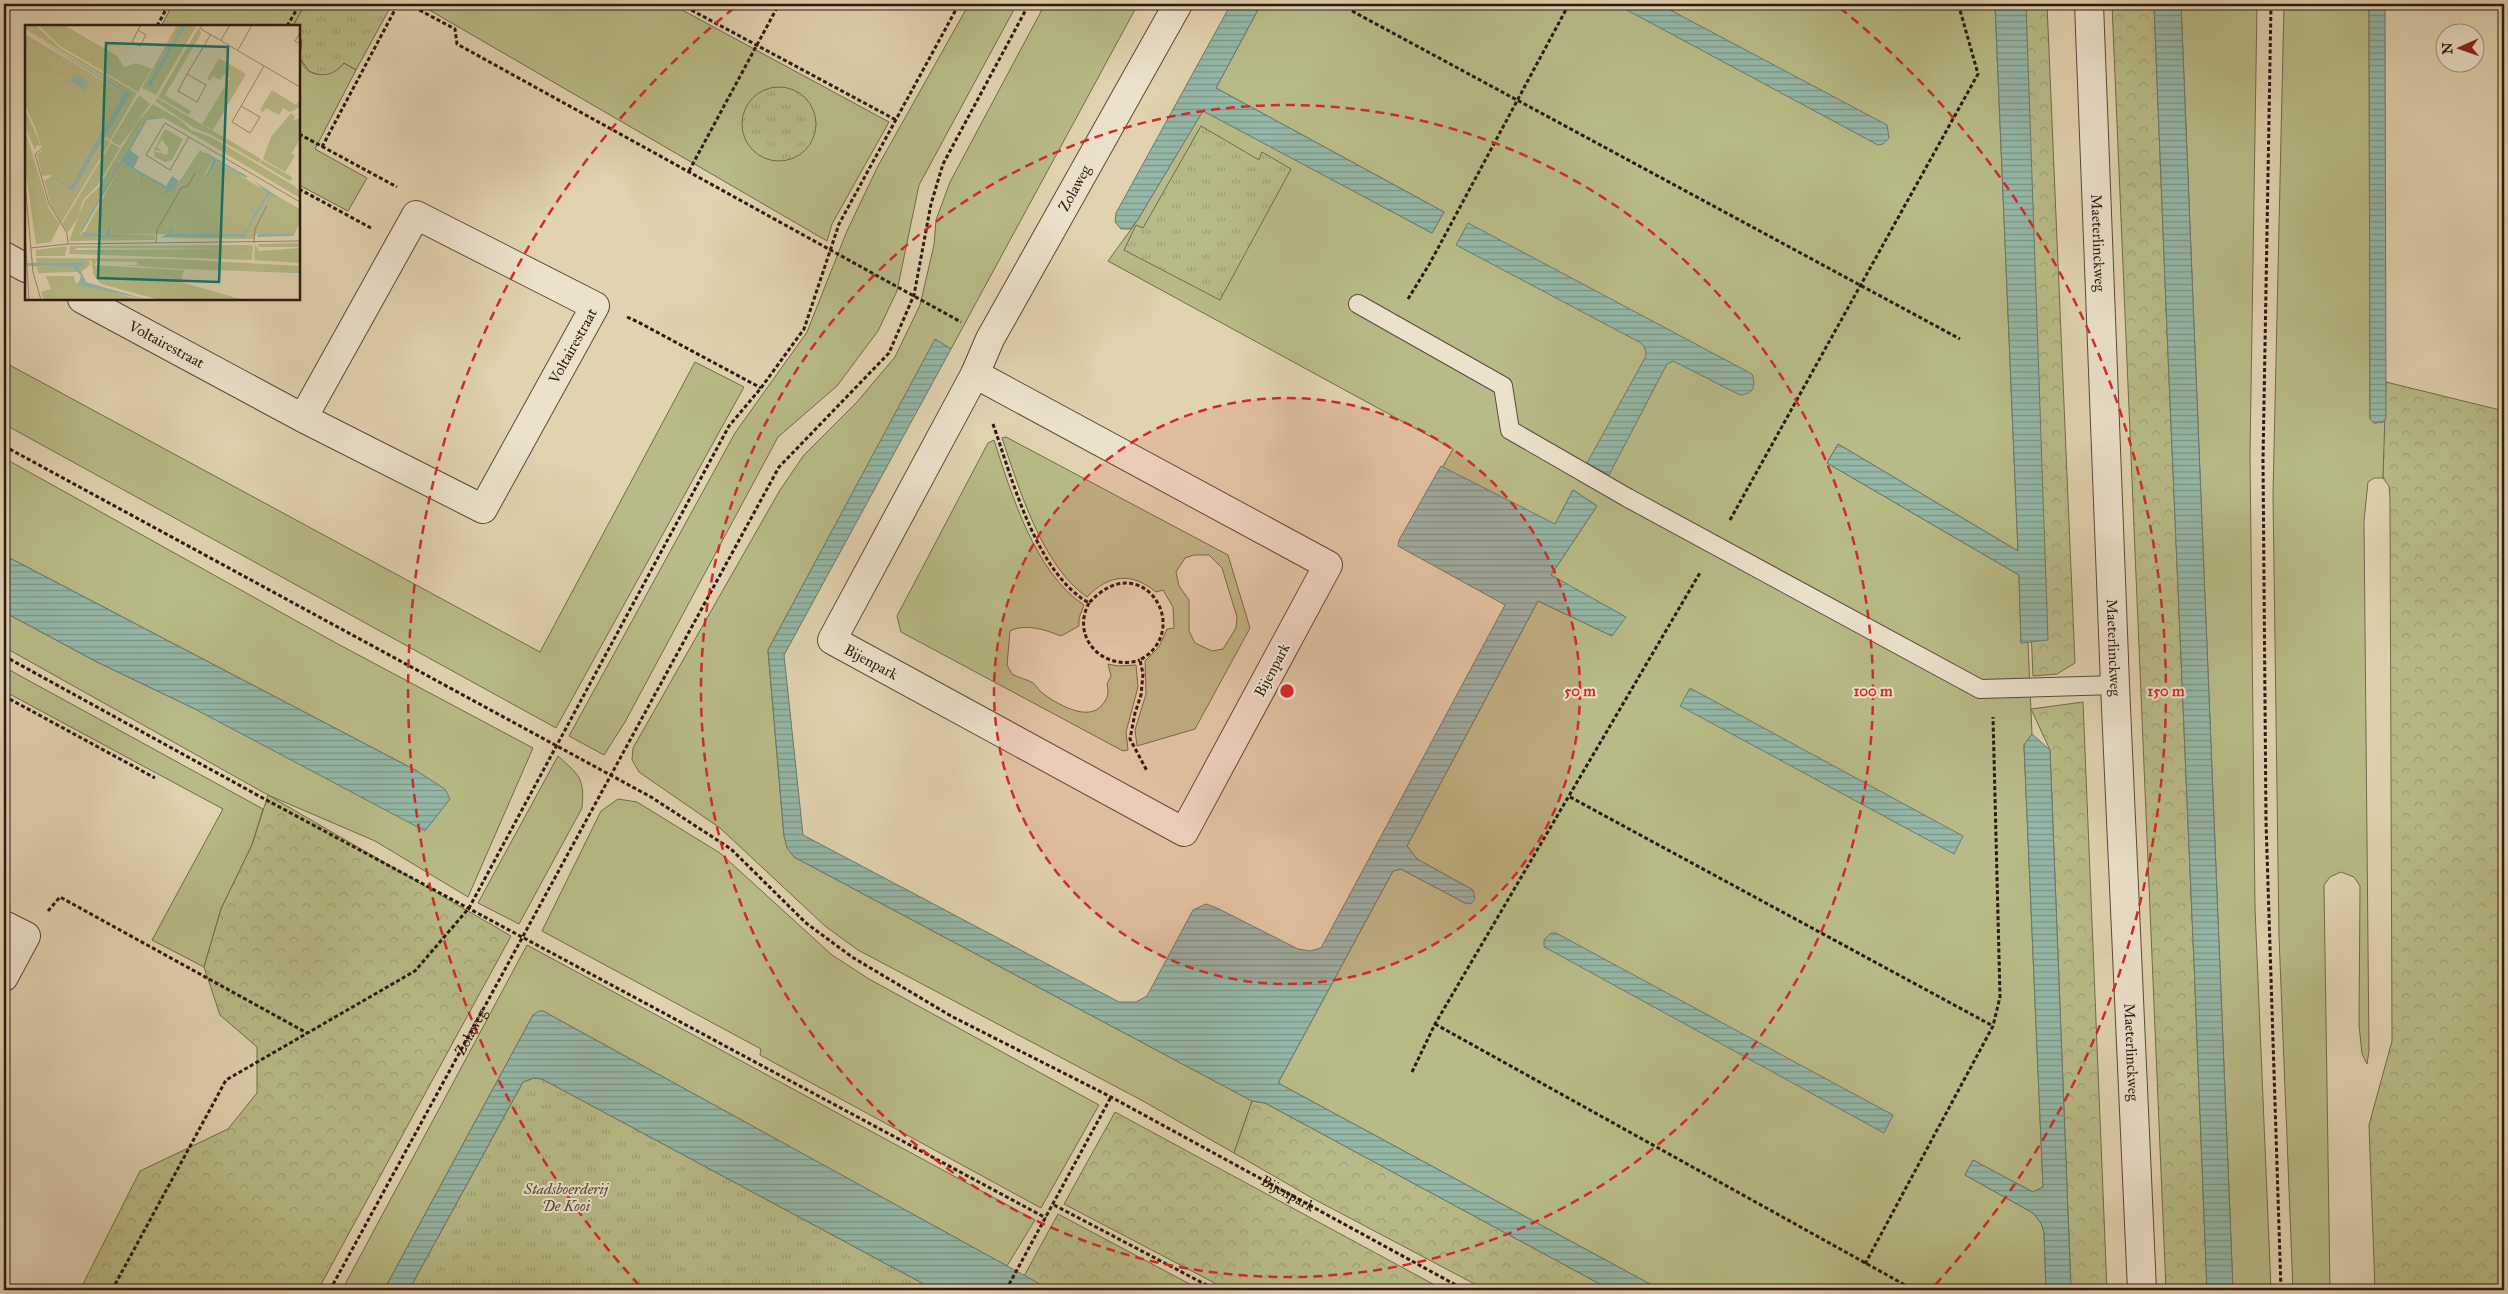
<svg xmlns="http://www.w3.org/2000/svg" width="2508" height="1294" font-family="'IM FELL Great Primer',serif">
<style>
.green{fill:#b8bb87;stroke:#726a4c;fill-rule:evenodd}
.forest{fill:url(#forest-crowns);stroke:#726a4c}
.park{fill:url(#park-tufts);stroke:#726a4c}
.water{fill:url(#water-rules);stroke:#6b796c}
.lines{fill:none;stroke-linecap:round;stroke-linejoin:round}
.service-casing{stroke:#594839;stroke-width:20}
.minor-casing{stroke:#594839;stroke-width:30}
.tertiary-casing{stroke:#594839;stroke-width:30}
.path{stroke:#2c1a11;stroke-width:3;stroke-dasharray:4 2.5;stroke-linecap:butt}
.service{stroke:#ece2cc;stroke-width:18}
.minor{stroke:#ece2cc;stroke-width:28}
.tertiary{stroke:#ece2cc;stroke-width:28}
.ring{fill:none;stroke:#d62828;stroke-width:2.5;stroke-dasharray:9 6}
.labels{text-anchor:middle;dominant-baseline:central;stroke-width:4;stroke-linejoin:round;paint-order:stroke}
.street-label{font-size:15px;fill:#2c1a11;stroke:#ece2cc}
.park-label{font-size:15px;font-style:italic;fill:#564a34;stroke:#ece2cc}
.inset-road{fill:none;stroke:#998970;stroke-width:1}
.view{fill:#0f766e;fill-opacity:0.15;stroke:#0f766e;stroke-width:2.5}
.inset-edge{fill:none;stroke:#2c1a11;stroke-width:2.5}
.centre{fill:#d62828;stroke:#ece2cc;stroke-width:2.5}
.ring-label{font-size:15px;text-anchor:middle;font-weight:bold;fill:#d62828;stroke:#ece2cc;stroke-width:4;stroke-linejoin:round;paint-order:stroke}
</style>
<defs>
<pattern id="forest-crowns" width="20" height="18" patternUnits="userSpaceOnUse" patternTransform="scale(1.25)"><rect width="20" height="18" fill="#b8bb87"/><path d="M2 6a3 3 0 1 1 6 0M12 15a3 3 0 1 1 6 0" fill="none" stroke="#9ea074"/></pattern>
<pattern id="park-tufts" width="24" height="20" patternUnits="userSpaceOnUse" patternTransform="scale(1.25)"><rect width="24" height="20" fill="#b8bb87"/><path d="M3 7l-1-3M5 7V3M7 7l1-3M15 17l-1-3M17 17v-4M19 17l1-3" fill="none" stroke="#9ea074"/></pattern>
<pattern id="water-rules" width="6" height="5" patternUnits="userSpaceOnUse" patternTransform="scale(1.25)"><rect width="6" height="5" fill="#95b8a8"/><path d="M0 2.5h6" fill="none" stroke="#7a9587"/></pattern>
</defs>
<rect width="100%" height="100%" fill="#e1d3b0"/>
<filter id="stains"><feTurbulence type="fractalNoise" baseFrequency=".004" numOctaves="4"/><feColorMatrix values="0 0 0 0 .2 0 0 0 0 .09 0 0 0 0 .02 0 0 0 .5 -.17"/></filter>
<radialGradient id="worn" r=".72"><stop offset=".6" stop-color="#630" stop-opacity="0"/><stop offset="1" stop-color="#630" stop-opacity=".3"/></radialGradient>
<path class="green" d="M 173,4 L 305,4 L 293,26 L 161,26 Z
M 419,4 L 671,4 L 889,122 L 832,224 L 827,241 Z
M 969,4 L 1017,4 L 919,185 L 897,291 L 878,331 L 837,386 L 778,437 L 625,722 L 604,755 L 569,736 L 735,433 L 807,332 L 847,231 L 878,166 Z
M 1045,4 L 1138,4 L 951,349 L 935,340 L 768,650 L 784,836 L 794,857 L 1252,1101 L 1234,1153 L 1143,1101 L 858,950 L 825,926 L 720,828 L 639,772 L 632,760 L 633,748 L 780,490 L 804,455 L 857,402 L 895,357 L 920,305 L 934,245 L 936,220 L 950,182 Z
M 1261,4 L 1995,4 L 2018,551 L 1838,444 L 1827,463 L 2019,575 L 2021,642 L 2028,642 L 2032,734 L 2024,745 L 2043,1187 L 2033,1192 L 1973,1160 L 1965,1175 L 2033,1213 L 2041,1223 L 2044,1232 L 2046,1290 L 1661,1290 L 1278,1083 L 1393,871 L 1401,869 L 1465,903 L 1473,890 L 1417,859 L 1407,846 L 1538,601 L 1612,636 L 1551,575 L 1597,506 L 1573,490 L 1550,534 L 1435,480 L 1453,449 L 1108,261 L 1137,221 L 1203,110 L 1432,233 L 1444,212 L 1216,88 Z
M 2181,4 L 2257,4 L 2250,454 L 2255,908 L 2271,1290 L 2233,1290 Z
M 2284,4 L 2369,4 L 2370,419 L 2374,423 L 2383,422 L 2386,418 L 2383,478 L 2374,478 L 2368,482 L 2364,521 L 2369,1051 L 2367,1064 L 2362,1054 L 2359,1025 L 2360,886 L 2354,877 L 2341,872 L 2330,877 L 2324,885 L 2330,1290 L 2293,1290 L 2279,936 L 2273,494 Z
M 299,38 L 302,40 C 302,46 299,54 301,60 C 308,81 333,76 344,63 L 356,70 L 315,149 L 367,178 L 348,211 L 299,185 Z
M 4,362 L 540,652 L 695,362 L 744,387 L 556,728 L 4,424 Z
M 1006,437 L 1228,555 L 1250,628 L 1195,729 L 1137,746 L 1135,730 L 1146,694 L 1145,661 L 1159,647 L 1167,629 L 1174,628 L 1173,607 L 1163,590 L 1156,592 C 1132,572 1109,574 1087,597 C 1042,566 1019,488 1002,438 ZM 1194,555 L 1209,555 L 1222,568 L 1237,617 L 1236,628 L 1223,649 L 1212,651 L 1195,643 L 1189,631 L 1189,600 L 1179,586 L 1176,572 L 1185,558 Z
M 994,440 C 1011,493 1035,573 1084,605 L 1079,618 L 1079,626 L 1061,636 C 1046,630 1025,623 1010,631 L 1007,665 L 1012,674 C 1018,678 1027,679 1033,683 C 1036,685 1038,689 1041,692 C 1055,703 1088,723 1102,705 C 1108,698 1109,693 1107,684 L 1111,676 L 1108,664 L 1118,666 L 1136,665 L 1138,687 L 1126,732 L 1128,750 L 1123,751 L 901,632 L 897,616 L 988,443 Z
M 4,458 L 336,643 L 533,748 L 468,897 L 375,841 L 268,795 L 4,647 L 4,612 L 97,662 L 193,708 L 417,771 L 4,555 Z
M 4,667 L 263,809 L 252,845 L 221,909 L 204,967 L 152,940 L 223,809 L 4,691 Z
M 558,756 C 579,775 585,778 582,808 L 519,924 L 478,903 Z
M 618,799 L 637,802 L 720,853 L 832,955 L 869,979 L 1099,1105 L 1041,1208 L 760,1055 L 761,1049 L 542,931 L 601,811 Z
M 527,945 L 1035,1220 L 1007,1266 L 543,1011 L 533,1015 L 384,1290 L 342,1290 Z"/>
<path class="forest" d="M 2004,4 L 2047,4 L 2075,663 L 2057,674 L 2033,676 Z
M 2112,4 L 2154,4 C 2170,433 2191,861 2207,1290 L 2166,1290 Z
M 2386,382 L 2504,411 L 2504,1290 L 2375,1290 L 2369,1125 L 2392,1041 L 2390,499 L 2389,486 L 2383,478 Z
M 2083,702 L 2107,1290 L 2071,1290 L 2050,750 L 2031,709 Z
M 268,795 L 511,936 L 318,1290 L 80,1290 L 140,1171 L 228,1129 L 257,1093 L 257,1047 L 220,1015 L 204,967 L 221,909 L 252,845 Z
M 1252,1101 L 1265,1103 L 1611,1290 L 1486,1290 L 1312,1198 L 1234,1153 Z
M 1115,1112 L 1444,1290 L 1228,1290 L 1064,1204 Z
M 1058,1214 L 1201,1290 L 1051,1290 L 1024,1276 Z"/>
<path class="park" d="M 305,4 L 392,4 L 356,70 L 344,63 C 334,75 323,78 309,71 L 300,58 L 302,40 L 299,38 L 299,26 L 293,26 Z
M742 124a37 37 0 1 1 74 0a37 37 0 1 1-74 0Z
M 1201,126 L 1259,160 L 1262,152 L 1291,169 L 1220,300 L 1124,250 L 1136,225 L 1143,228 Z
M 534,1078 L 542,1079 L 935,1290 L 409,1290 L 523,1082 Z"/>
<path class="water" d="M 1231,4 L 1261,4 L 1216,88 L 1444,212 L 1432,233 L 1203,111 L 1137,221 L 1130,229 L 1121,229 L 1115,222 L 1116,213 Z
M 1620,4 L 1659,4 L 1887,125 L 1889,138 L 1883,144 L 1878,145 L 1623,8 Z
M 1995,4 L 2026,4 L 2048,640 L 2021,643 L 2019,575 L 1827,463 L 1838,444 L 2018,551 Z
M 2154,4 L 2181,4 L 2233,1290 L 2207,1290 C 2191,861 2170,433 2154,4 Z
M 2369,4 L 2385,4 L 2386,418 L 2383,422 L 2374,423 L 2370,419 Z
M 1468,223 L 1752,374 C 1756,386 1754,394 1740,395 L 1673,361 L 1667,364 L 1609,475 L 1587,463 L 1646,356 L 1645,348 L 1641,343 L 1456,245 Z
M 935,339 L 951,349 L 784,655 L 803,835 L 1119,1002 L 1136,1002 L 1147,996 L 1193,910 L 1206,904 L 1217,908 L 1298,949 L 1310,951 L 1321,948 L 1505,605 L 1398,546 L 1399,540 L 1441,466 L 1555,524 L 1573,490 L 1597,506 L 1551,575 L 1626,617 L 1612,636 L 1538,601 L 1407,846 L 1417,859 L 1473,890 L 1475,899 L 1471,904 L 1465,903 L 1401,869 L 1393,871 L 1278,1083 L 1661,1290 L 1611,1290 L 1265,1103 L 1252,1101 L 794,857 L 787,848 L 784,836 L 768,650 Z
M 4,555 L 417,771 L 445,789 L 450,799 L 425,831 L 193,708 L 97,662 L 4,612 Z
M 1690,688 L 1963,836 L 1954,854 L 1680,706 Z
M 2032,734 L 2050,750 L 2071,1290 L 2046,1290 L 2044,1232 L 2041,1223 L 2033,1213 L 1965,1175 L 1973,1160 L 2033,1192 L 2043,1187 L 2024,745 Z
M 1551,933 L 1556,933 L 1893,1115 L 1884,1133 L 1548,949 L 1544,947 L 1544,940 Z
M 539,1011 L 543,1011 L 1051,1290 L 935,1290 L 542,1079 L 534,1078 L 523,1082 L 409,1290 L 384,1290 L 533,1015 Z"/>
<g class="lines">
<g class="service-casing">
<path id="service" d="M 1358,304 L 1503,386 L 1510,430 L 1628,498 L 1980,689 L 2115,685"/>
</g>
<g class="minor-casing">
<g id="minor">
<path d="M 4,256 L 26,268"/>
<path id="s3" d="M 82,299 L 303,418 L 483,509 L 595,306 L 416,215 L 303,418"/>
<path d="M 975,374 L 1328,565 L 1184,832 L 832,640 Z"/>
<path id="s4" d="M 975,374 L 990,339 L 1178,4"/>
<path d="M 4,925 L 26,936 L 4,977"/>
</g>
</g>
<g class="tertiary-casing">
<g id="tertiary">
<path id="s5" d="M 2089,4 L 2115,685 L 2142,1290"/>
</g>
</g>
<g class="path">
<path d="M 408,4 L 455,29 L 457,44 L 961,322"/>
<path d="M 680,4 L 896,120"/>
<path d="M 2271,4 L 2263,460 L 2266,822 L 2281,1290"/>
<path d="M 1352,11 L 1960,339"/>
<path d="M 157,26 L 169,4"/>
<path d="M 287,26 L 300,4"/>
<path d="M 299,134 L 397,187"/>
<path d="M 322,147 L 398,4"/>
<path d="M 689,171 L 779,4"/>
<path d="M 299,189 L 371,228"/>
<path d="M 1408,299 L 1430,263 L 1569,4"/>
<path d="M 627,317 L 638,322 L 761,388"/>
<path d="M 993,424 C 1012,478 1036,573 1089,603 C 1141,545 1195,629 1140,660 L 1143,674 L 1141,695 L 1135,713 L 1130,739 L 1147,771"/>
<path id="s1" d="M 4,446 L 651,797 L 731,849 L 806,923 L 852,957 L 951,1016 L 1111,1097 L 1465,1290"/>
<path d="M 1730,520 L 1978,74 L 1960,10 L 1948,4"/>
<path d="M 1089,603 C 1070,638 1104,672 1140,660"/>
<path d="M 4,656 L 259,796 L 1046,1218"/>
<path d="M 4,696 L 155,778"/>
<path d="M 1570,797 L 1993,1026"/>
<path d="M 48,911 L 60,897 L 307,1033"/>
<path d="M 1435,1024 L 1914,1290"/>
<path d="M 1412,1072 L 1435,1024 L 1701,571"/>
<path d="M 1054,1205 L 1216,1290"/>
<path d="M 1865,1264 L 1993,1026 L 2000,997 L 1993,717"/>
<path d="M 112,1290 L 226,1080 L 415,971 L 469,908 L 729,426 L 761,388 L 804,329 L 839,224 L 959,4"/>
<path id="s2" d="M 330,1290 L 779,467 L 889,353 L 914,295 L 931,204 L 943,164 L 1029,4"/>
<path d="M 1006,1290 L 1111,1097"/>
</g>
<use href="#service" class="service"/>
<use href="#minor" class="minor"/>
<use href="#tertiary" class="tertiary"/>
</g>
<circle cx="1287" cy="691" r="293" fill="#d62828" fill-opacity=".12"/>
<g class="ring">
<circle cx="1287" cy="691" r="293"/>
<circle cx="1287" cy="691" r="586"/>
<path d="M639 1285A879 879 0 0 1 734 8M1840 8A879 879 0 0 1 1935 1285"/>
</g>
<g class="labels">
<g class="street-label">
<text stroke="none"><textPath href="#s4" startOffset="211">Zolaweg</textPath></text>
<text stroke="none"><textPath href="#s5" startOffset="239">Maeterlinckweg</textPath></text>
<text stroke="none"><textPath href="#s3" startOffset="96">Voltairestraat</textPath></text>
<text stroke="none"><textPath href="#s3" startOffset="639">Voltairestraat</textPath></text>
<text stroke="none"><textPath href="#s5" startOffset="644">Maeterlinckweg</textPath></text>
<text transform="translate(871 662) rotate(28)">Bijenpark</text>
<text transform="translate(1272 670) rotate(-62)">Bijenpark</text>
<text stroke="none"><textPath href="#s2" startOffset="294">Zolaweg</textPath></text>
<text stroke="none"><textPath href="#s5" startOffset="1049">Maeterlinckweg</textPath></text>
<text stroke="none"><textPath href="#s1" startOffset="1490">Bijenpark</textPath></text>
</g>
<g class="park-label">
<text x="566" y="1189">Stadsboerderij<tspan x="566" dy="17">De Kooi</tspan></text>
</g>
</g>
<g transform="translate(25 25)">
<rect width="275" height="275" fill="#e1d3b0"/>
<path d="M 152,0 L 157,0 L 136,38 L 127,61 L 162,0 L 172,0 L 131,70 L 117,63 ZM 174,2 L 176,9 L 140,70 L 166,86 L 164,90 L 133,72 ZM 0,4 L 19,15 L 21,10 L 35,23 L 112,68 L 85,115 L 81,112 L 106,69 ZM 6,20 L 35,37 L 17,62 L 0,51 L 0,30 ZM 194,33 L 221,49 L 188,105 L 177,99 L 205,53 L 199,49 L 195,55 L 188,51 L 185,56 L 182,54 ZM 247,65 L 271,80 L 275,74 L 275,82 L 265,87 L 258,83 L 254,90 L 241,83 L 238,87 L 235,85 ZM 114,70 L 125,79 L 95,121 L 86,116 ZM 132,73 L 236,134 L 234,138 L 185,109 L 169,103 L 130,76 ZM 128,79 L 154,94 L 166,105 L 186,112 L 268,160 L 275,166 L 275,173 L 139,92 L 120,94 L 95,136 L 90,134 L 111,99 ZM 0,84 L 16,121 L 12,120 L 10,125 L 0,102 ZM 266,88 L 270,91 L 268,95 L 275,93 L 275,114 L 267,128 L 270,131 L 260,147 L 238,134 L 246,112 ZM 140,104 L 158,114 L 142,122 L 137,114 L 132,122 L 137,126 L 129,125 ZM 158,114 L 147,135 L 140,137 L 130,132 L 129,126 L 142,130 L 144,120 ZM 23,122 L 26,150 L 17,151 L 12,129 ZM 175,125 L 188,134 L 176,156 L 190,136 L 212,148 L 201,167 L 213,149 L 242,167 L 231,187 L 217,179 L 230,188 L 218,209 L 144,209 L 155,193 L 142,209 L 85,210 L 87,203 L 81,209 L 58,210 L 97,138 L 116,150 L 113,156 L 119,151 L 148,166 ZM 230,219 L 234,226 L 275,223 L 275,238 L 229,235 ZM 225,220 L 228,221 L 227,235 L 44,229 L 45,221 L 50,221 L 51,225 L 47,225 L 225,225 ZM 42,221 L 40,231 L 11,231 L 11,225 ZM 11,233 L 149,234 L 275,241 L 275,247 L 156,244 L 95,240 L 112,240 L 112,237 L 72,236 L 68,243 L 67,243 L 67,237 L 64,234 L 65,240 L 56,247 L 54,240 L 62,237 L 12,238 ZM 46,241 L 54,247 L 13,248 L 12,242 ZM 21,251 L 49,251 L 54,275 L 19,275 L 16,267 L 26,264 Z" fill="#b8bb87"/>
<path d="M 0,0 L 11,0 L 21,10 L 20,15 L 0,4 ZM 13,0 L 39,0 L 92,31 L 99,42 L 111,38 L 127,44 L 113,67 L 35,21 ZM 0,9 L 39,32 L 28,50 L 35,55 L 18,120 L 0,80 L 0,51 L 17,62 L 35,37 L 6,20 L 0,30 ZM 59,102 L 75,111 L 45,162 L 27,155 L 48,167 L 80,114 L 85,117 L 36,198 L 26,182 L 19,155 L 31,150 L 42,157 L 60,126 L 52,121 L 40,141 L 29,137 L 30,149 L 26,150 L 19,127 L 25,125 L 39,134 L 53,113 L 45,106 ZM 0,105 L 24,183 L 35,199 L 26,217 L 11,219 L 0,142 ZM 86,118 L 95,123 L 72,161 L 58,175 L 53,193 L 43,207 L 37,199 ZM 90,134 L 95,137 L 56,204 L 56,210 L 130,210 L 130,215 L 44,216 L 60,175 L 74,162 ZM 237,135 L 267,152 L 267,154 L 265,156 L 235,138 ZM 243,166 L 275,184 L 275,188 L 247,172 L 229,214 L 133,213 L 218,210 ZM 275,218 L 275,222 L 233,222 L 233,219 ZM 225,220 L 224,224 L 49,223 L 50,221 ZM 68,240 L 159,245 L 156,257 L 219,275 L 135,275 L 76,259 L 68,249 Z" fill="#b8bb87"/>
<path d="M 39,32 L 100,69 L 45,162 L 27,154 L 9,99 L 35,55 L 28,50 ZM172 135a7 7 0 1 1 14 0a7 7 0 1 1-14 0ZM 244,169 L 275,188 L 275,198 L 269,209 L 220,209 ZM 50,257 L 116,275 L 54,275 Z" fill="#b8bb87"/>
<path d="M 157,0 L 162,0 L 126,62 L 123,59 ZM 0,6 L 106,69 L 48,167 L 27,154 L 45,162 L 99,68 ZM 49,48 L 64,57 L 60,65 L 44,56 ZM 139,92 L 168,109 L 139,93 L 122,95 L 105,125 L 114,132 L 109,143 L 141,161 L 147,151 L 154,156 L 149,166 L 152,168 L 144,166 L 139,172 L 141,164 L 119,151 L 114,157 L 116,150 L 97,138 L 57,207 L 80,210 L 86,202 L 85,210 L 127,210 L 58,212 L 56,204 L 120,94 ZM 178,126 L 222,151 L 222,153 L 213,149 L 201,168 L 212,148 L 191,136 L 178,157 L 188,135 ZM 229,156 L 255,173 L 244,169 L 220,209 L 222,212 L 136,212 L 142,209 L 153,192 L 145,209 L 218,209 L 230,188 L 217,179 L 231,186 L 242,168 ZM 275,198 L 268,211 L 232,212 L 233,209 L 269,209 ZM 70,225 L 224,224 L 225,225 L 47,226 ZM 62,237 L 54,242 L 61,257 L 123,275 L 53,260 L 56,251 L 48,242 L 0,241 L 0,238 ZM 155,244 L 275,247 L 275,248 L 156,244 Z" fill="#95b8a8"/>
<path class="inset-road" d="M 176,0 L 176,4 L 275,62M 113,5 L 121,10 L 115,21 L 107,17 L 113,5 L 116,0M 275,8 L 270,16 L 275,19M 196,15 L 205,0M 213,25 L 227,0M 162,49 L 181,60 L 172,77 L 153,66 L 162,49 L 186,9M 216,81 L 235,92 L 225,108 L 207,97 L 239,41M 140,98 L 164,112 L 145,145 L 121,130 ZM 164,112 L 275,177M 18,123 L 10,129 L 24,179 L 42,208 L 43,219M 0,157 L 8,247 L 16,275M 0,207 L 4,275M 131,218 L 132,205 L 157,162 L 162,162 L 170,148M 229,218 L 230,204 L 242,180M 5,223 L 43,219 L 275,216"/>
<path class="view" d="M 81,18 L 203,22 L 194,257 L 73,253 Z"/>
<rect width="275" height="275" class="inset-edge"/>
</g>
<circle cx="1287" cy="691" r="8" class="centre"/>
<g class="ring-label">
<text x="1580" y="696">50 m</text>
<text x="1873" y="696">100 m</text>
<text x="2166" y="696">150 m</text>
</g>
<rect width="2508" height="1294" fill="none" stroke="#e1d3b0" stroke-width="20"/>
<rect x="5" y="5" width="2498" height="1284" fill="none" stroke="#2c1a11" stroke-width="2.5"/>
<rect x="10" y="10" width="2488" height="1274" fill="none" stroke="#2c1a11"/>
<g transform="translate(2460 48) rotate(268)"><circle r="24" fill="#ece2cc" stroke="#9f9281"/>
<path d="M0-4L9 19L0 12L-9 19Z" fill="#8f2418"/>
<text y="-8" font-size="14" font-weight="bold" text-anchor="middle" fill="#2c1a11">N</text>
</g>
<rect width="100%" height="100%" filter="url(#stains)"/>
<rect width="100%" height="100%" fill="url(#worn)"/>
</svg>
